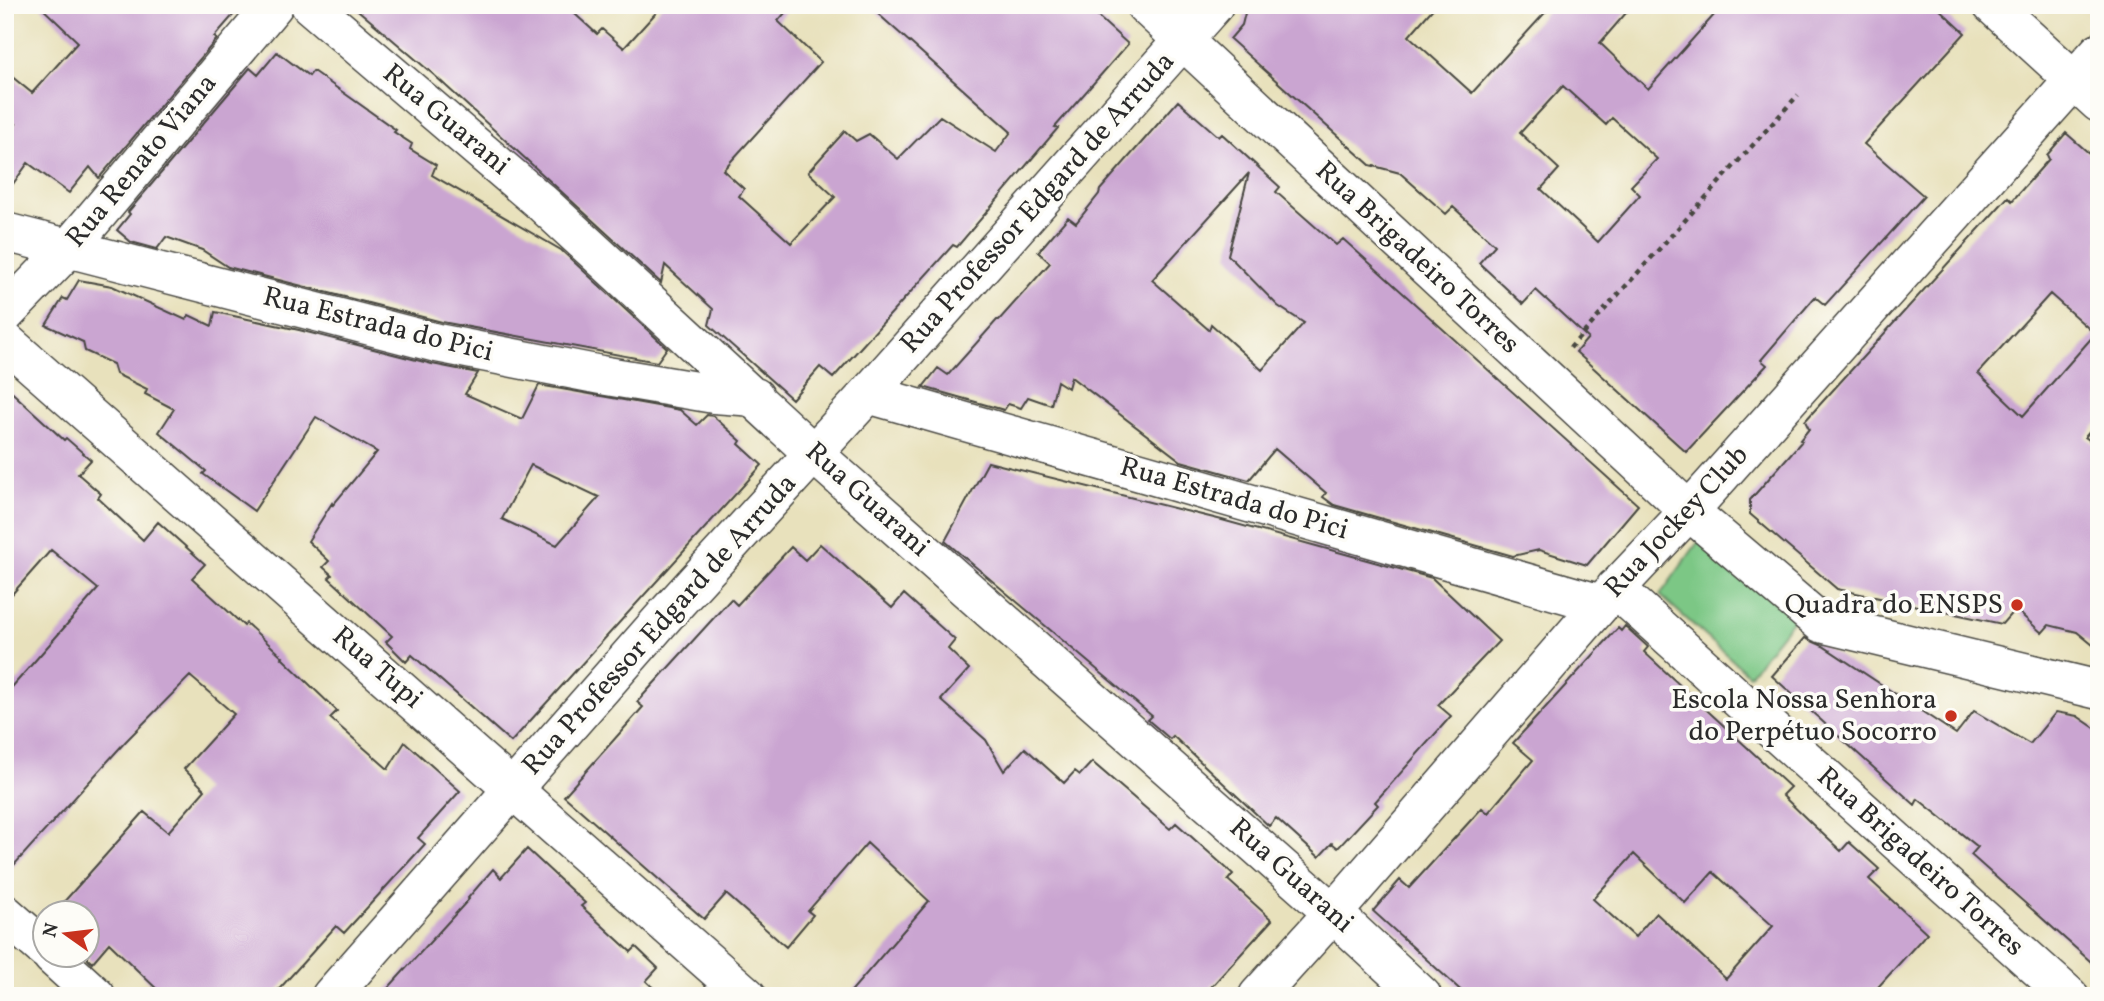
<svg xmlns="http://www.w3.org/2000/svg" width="2104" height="1001" font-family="Vollkorn,serif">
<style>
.green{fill:#7bc785;stroke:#537958;stroke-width:2}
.building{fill:#caa5d1;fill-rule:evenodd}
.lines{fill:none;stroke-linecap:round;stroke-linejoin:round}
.minor-casing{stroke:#474641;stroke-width:41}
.path{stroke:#474641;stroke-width:4.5;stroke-dasharray:5 5;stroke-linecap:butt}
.minor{stroke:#fff;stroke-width:38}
.poi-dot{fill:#c8321e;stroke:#fdfcf7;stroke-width:2.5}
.labels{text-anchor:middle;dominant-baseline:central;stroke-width:7;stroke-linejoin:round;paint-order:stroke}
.street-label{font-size:28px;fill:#2b2b2b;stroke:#fdfcf7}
.poi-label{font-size:28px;fill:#2b2b2b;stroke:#fdfcf7;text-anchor:end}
</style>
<rect width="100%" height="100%" fill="#fdfcf7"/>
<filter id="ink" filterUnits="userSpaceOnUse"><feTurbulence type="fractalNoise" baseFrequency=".0143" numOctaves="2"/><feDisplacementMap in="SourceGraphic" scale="14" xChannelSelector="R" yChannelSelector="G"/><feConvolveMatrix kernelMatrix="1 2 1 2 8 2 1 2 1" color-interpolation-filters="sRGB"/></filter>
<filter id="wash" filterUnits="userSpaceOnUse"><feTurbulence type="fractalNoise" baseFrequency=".00686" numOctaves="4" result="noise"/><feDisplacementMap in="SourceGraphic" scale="28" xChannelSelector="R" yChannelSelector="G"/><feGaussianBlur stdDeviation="1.57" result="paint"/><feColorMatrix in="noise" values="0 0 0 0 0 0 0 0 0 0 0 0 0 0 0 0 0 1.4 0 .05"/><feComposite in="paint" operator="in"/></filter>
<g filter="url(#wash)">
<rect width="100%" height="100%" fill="#e8e1bc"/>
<path class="green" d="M 1706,531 L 1803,607 L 1749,675 L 1660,595 Z"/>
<g id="blocks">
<path class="building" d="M 39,5 L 242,5 L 214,37 L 217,39 L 99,178 L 90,167 L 69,193 L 28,163 L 5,195 L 5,139 L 16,124 L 5,115 L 5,71 L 32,93 L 78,42 Z
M 352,5 L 565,5 L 597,34 L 602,29 L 624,48 L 663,5 L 792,5 L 778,21 L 821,62 L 723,170 L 744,189 L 739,196 L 791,243 L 835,197 L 808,172 L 845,131 L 856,141 L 869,134 L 898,159 L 940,116 L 996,152 L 1011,132 L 868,5 L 1085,5 L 1128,44 L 1055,127 L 1058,128 L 957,247 L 953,245 L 833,378 L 820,367 L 792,399 L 709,325 L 713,309 L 665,265 L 661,283 L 434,75 Z
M 1247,5 L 1436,5 L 1409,36 L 1472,93 L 1552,5 L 1633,5 L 1600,43 L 1648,89 L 1723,5 L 1935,5 L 1965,33 L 1864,144 L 1924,196 L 1825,305 L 1815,297 L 1761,360 L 1767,365 L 1686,452 L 1576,352 L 1588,338 L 1536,290 L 1523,304 L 1479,263 L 1495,245 L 1453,207 L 1446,214 L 1400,173 L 1370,165 L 1230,39 L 1242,25 ZM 1563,86 L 1606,125 L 1612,118 L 1657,159 L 1631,186 L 1640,195 L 1598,242 L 1541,189 L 1559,169 L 1520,133 Z
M 277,52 L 309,76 L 313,71 L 396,130 L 394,132 L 412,144 L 410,149 L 436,165 L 432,175 L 561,250 L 667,348 L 657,362 L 442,322 L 228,267 L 202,250 L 166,237 L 157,249 L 131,242 L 117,230 L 130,214 L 128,212 L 250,68 L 258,75 Z
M 1178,101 L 1219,137 L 1222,134 L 1280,187 L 1276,192 L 1336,245 L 1343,239 L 1638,505 L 1587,565 L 1539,550 L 1513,556 L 1334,505 L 1323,497 L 1326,493 L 1275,449 L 1249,480 L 1181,461 L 1071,377 L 1068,388 L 1057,381 L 1051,405 L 1028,397 L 1021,408 L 1008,404 L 1004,410 L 923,387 L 938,368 L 948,375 L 997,320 L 999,320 L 1050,263 L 1038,252 L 1068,217 L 1076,223 L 1099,194 L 1100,190 ZM 1249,173 L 1228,255 L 1278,306 L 1304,323 L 1262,370 L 1211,324 L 1209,330 L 1152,280 Z
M 2066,133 L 2099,162 L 2099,421 L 2085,437 L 2099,447 L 2099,650 L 2077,632 L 2049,625 L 2042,633 L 2015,609 L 2002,624 L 1837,589 L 1750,514 L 1750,500 L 1802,441 L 1800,440 L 1809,429 L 1805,421 L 2008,197 L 2012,201 L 2049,159 L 2047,155 ZM 2050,294 L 2095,334 L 2023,416 L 1978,373 Z
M 79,280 L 112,286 L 186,320 L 189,315 L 212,326 L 215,312 L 299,330 L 432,364 L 478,373 L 465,394 L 522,419 L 539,385 L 680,410 L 697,425 L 707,415 L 713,416 L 741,441 L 739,444 L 762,465 L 511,742 L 412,655 L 406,662 L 386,642 L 392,636 L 329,578 L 332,575 L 323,567 L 329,561 L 308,541 L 332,503 L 333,505 L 377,452 L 316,417 L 254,511 L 203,474 L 206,471 L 159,432 L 174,409 L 145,394 L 147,389 L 116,374 L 113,364 L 85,351 L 83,342 L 46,325 L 63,298 L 67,300 ZM 531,465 L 599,497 L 557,545 L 502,519 Z
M 5,386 L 64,440 L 66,438 L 91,460 L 78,474 L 101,494 L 98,498 L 143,540 L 158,522 L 205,564 L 192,578 L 244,626 L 246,623 L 283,657 L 282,658 L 337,711 L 330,718 L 388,769 L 405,742 L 460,791 L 418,838 L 425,844 L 344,933 L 336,926 L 273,996 L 164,996 L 109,943 L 92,963 L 88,959 L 88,914 L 53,914 L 144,812 L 168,832 L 205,790 L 184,769 L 234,714 L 190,676 L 126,741 L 5,875 L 5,695 L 98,589 L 51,550 L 5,602 Z
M 988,462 L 1222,520 L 1432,578 L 1499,641 L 1438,705 L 1451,716 L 1375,802 L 1378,805 L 1338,848 L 1332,843 L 1319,857 L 1276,818 L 1269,826 L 1173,736 L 1170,739 L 1148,720 L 1152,716 L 945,541 Z
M 820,544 L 892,608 L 904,594 L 955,640 L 948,649 L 969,669 L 941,700 L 986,740 L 1004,771 L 1025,748 L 1064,783 L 1075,771 L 1080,775 L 1092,762 L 1170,829 L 1176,823 L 1233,874 L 1228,880 L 1272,920 L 1203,996 L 847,996 L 929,901 L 867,843 L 808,911 L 813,915 L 786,947 L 726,894 L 704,919 L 564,796 L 643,707 L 637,702 L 731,599 L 737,605 L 791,547 L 805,560 Z
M 1625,626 L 1648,647 L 1644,652 L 1790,787 L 1782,795 L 1812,824 L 1841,851 L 1849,842 L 1879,869 L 1869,879 L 1927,933 L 1870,996 L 1467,996 L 1373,911 L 1400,880 L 1409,888 L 1482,808 L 1488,813 L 1533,760 L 1513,743 L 1618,628 L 1621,631 ZM 1634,854 L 1685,903 L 1713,872 L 1773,926 L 1726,979 L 1656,913 L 1635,937 L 1593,899 Z
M 1805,638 L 1823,646 L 1956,734 L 1974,711 L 2030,744 L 2056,712 L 2077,716 L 2099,731 L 2099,969 L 1971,855 L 1978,847 L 1918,799 L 1915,805 L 1772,676 Z
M 527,849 L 585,903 L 581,906 L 631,952 L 636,947 L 658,968 L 646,981 L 662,996 L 381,996 L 469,899 L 468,898 L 493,869 L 501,878 Z"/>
</g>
</g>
<g filter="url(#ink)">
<use href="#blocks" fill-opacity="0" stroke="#474641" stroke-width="2"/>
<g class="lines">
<g class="minor-casing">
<path id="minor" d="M 310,5 L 542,203 L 814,454 L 1333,913 L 1422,996
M 1145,5 L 1689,511 L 1821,623 L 2099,690
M 1992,5 L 2099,103
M 5,232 L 437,343 L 601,375 L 714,394 L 755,397
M 5,314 L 69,248 L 274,5
M 5,341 L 747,996
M 868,394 L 1601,604
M 1615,588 L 2069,996
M 5,914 L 46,950
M 52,956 L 96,996
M 331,996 L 669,611 L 868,394 L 1214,5
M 1258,996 L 1333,913 L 1601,604 L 1689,511 L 2099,52"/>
</g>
<path class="path" d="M 1570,348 L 1798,95"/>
<use href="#minor" class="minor"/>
</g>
</g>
<g class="poi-dot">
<circle cx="2017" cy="605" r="7"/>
<circle cx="1951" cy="716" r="7"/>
</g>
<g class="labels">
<g class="street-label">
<text transform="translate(446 120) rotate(40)">Rua Guarani</text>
<text transform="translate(142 161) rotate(-50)">Rua Renato Viana</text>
<text transform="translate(1038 203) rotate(-48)">Rua Professor Edgard de Arruda</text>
<text transform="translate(1417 258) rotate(43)">Rua Brigadeiro Torres</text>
<text transform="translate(378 325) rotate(14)">Rua Estrada do Pici</text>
<text transform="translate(1234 499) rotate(16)">Rua Estrada do Pici</text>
<text transform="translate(867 500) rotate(42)">Rua Guarani</text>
<text transform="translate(1677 522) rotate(-47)">Rua Jockey Club</text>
<text transform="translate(660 625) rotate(-48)">Rua Professor Edgard de Arruda</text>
<text transform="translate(377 668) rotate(41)">Rua Tupi</text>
<text transform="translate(1920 862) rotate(42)">Rua Brigadeiro Torres</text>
<text transform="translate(1291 876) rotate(42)">Rua Guarani</text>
</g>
<g class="poi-label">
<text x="2003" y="605">Quadra do ENSPS</text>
<text x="1937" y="700">Escola Nossa Senhora<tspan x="1937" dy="32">do Perpétuo Socorro</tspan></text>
</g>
</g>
<rect width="2104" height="1001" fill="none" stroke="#fdfcf7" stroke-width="28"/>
<g transform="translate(66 934) rotate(284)"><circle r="33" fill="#fdfcf7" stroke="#a9a8a5" stroke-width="2"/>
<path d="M0-5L12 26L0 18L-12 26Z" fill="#c8321e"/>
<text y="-10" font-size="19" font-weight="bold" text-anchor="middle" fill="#2b2b2b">N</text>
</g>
</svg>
